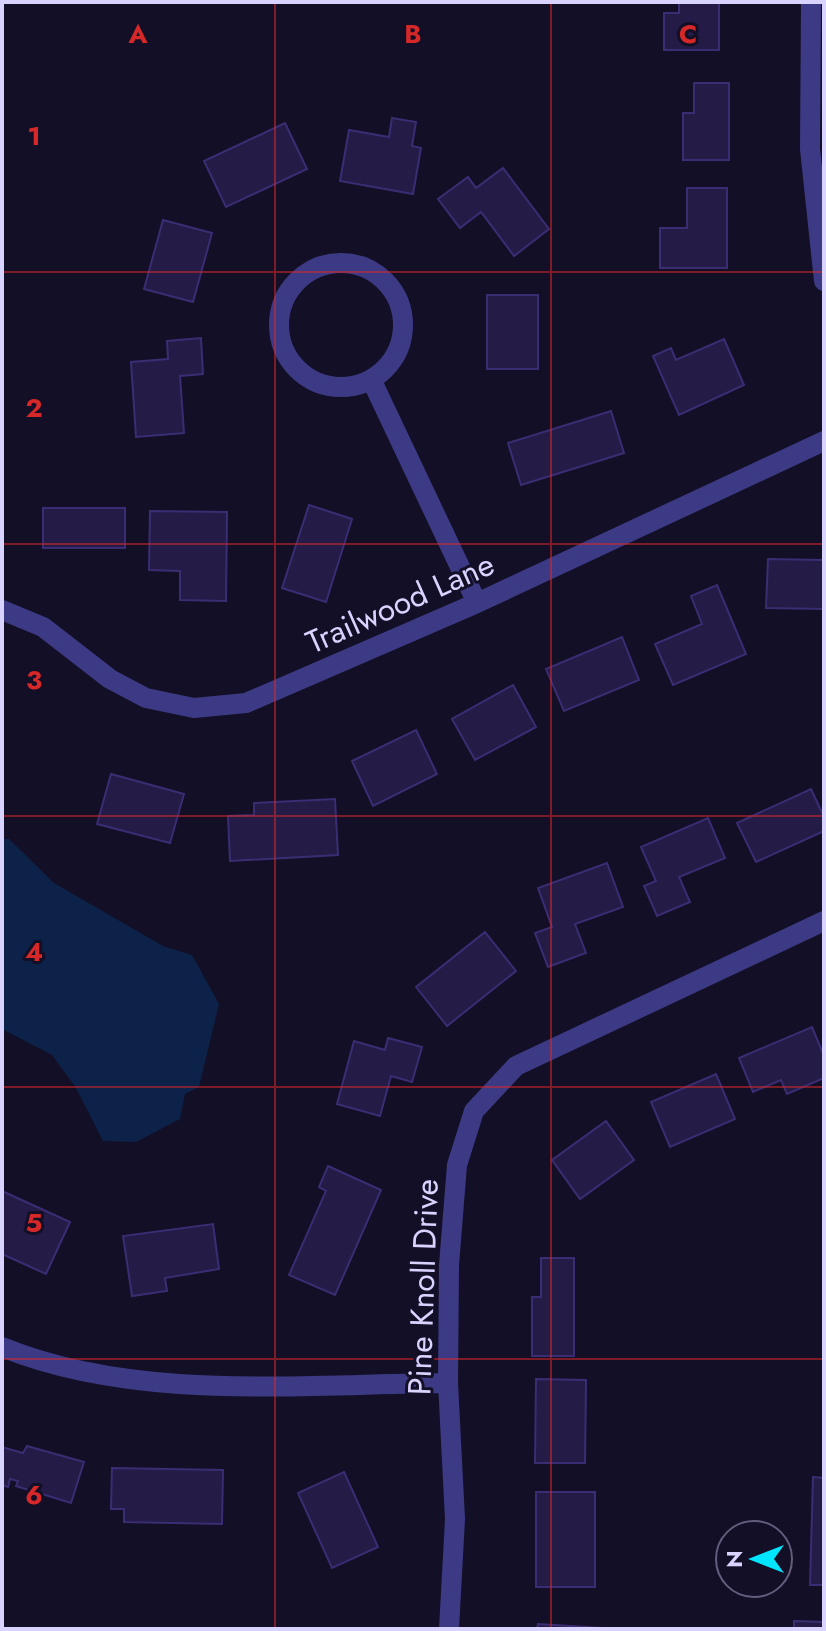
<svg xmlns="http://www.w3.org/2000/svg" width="826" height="1631" font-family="Jost,sans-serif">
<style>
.water{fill:#0c2248}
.building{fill:#241b47;stroke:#3b2d73;stroke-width:2}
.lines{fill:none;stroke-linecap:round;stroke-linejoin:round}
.minor{stroke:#3d3a85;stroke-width:20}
.grid{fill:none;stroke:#d62828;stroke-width:2;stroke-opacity:0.55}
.labels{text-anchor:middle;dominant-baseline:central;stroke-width:6;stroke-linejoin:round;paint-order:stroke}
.street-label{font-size:32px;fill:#d9d4ff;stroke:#130f26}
.grid-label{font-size:26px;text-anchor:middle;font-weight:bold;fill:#d62828;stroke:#130f26;stroke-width:6;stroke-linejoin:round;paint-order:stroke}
</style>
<rect width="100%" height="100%" fill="#130f26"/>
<path class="water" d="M 2,839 L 9,839 L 54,883 L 163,946 L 192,955 L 219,1004 L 199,1087 L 185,1094 L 180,1119 L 136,1142 L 103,1141 L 76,1088 L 52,1055 L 2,1029 Z"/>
<path class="building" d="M 679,2 L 719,2 L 719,50 L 664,50 L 664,13 L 679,13 Z
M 694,83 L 729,83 L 729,160 L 683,160 L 683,113 L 694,113 Z
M 392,118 L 416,122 L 412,146 L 421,148 L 413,194 L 340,181 L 349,130 L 389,137 Z
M 285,123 L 307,169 L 226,207 L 204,161 Z
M 503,168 L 549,229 L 514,256 L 481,212 L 460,228 L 438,199 L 468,177 L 476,188 Z
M 687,188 L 727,188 L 727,268 L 660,268 L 660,228 L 687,228 Z
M 163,220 L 212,233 L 193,302 L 144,289 Z
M 487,295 L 538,295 L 538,369 L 487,369 Z
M 201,338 L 203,374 L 180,376 L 184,433 L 136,437 L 131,362 L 168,359 L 167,341 Z
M 724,339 L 744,385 L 679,415 L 653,356 L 671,348 L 676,360 Z
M 611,411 L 624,453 L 521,485 L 508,443 Z
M 309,505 L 352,519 L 326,602 L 282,588 Z
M 43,508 L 125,508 L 125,548 L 43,548 Z
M 150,511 L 227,512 L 226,601 L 180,600 L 180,571 L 149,570 Z
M 768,559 L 824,560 L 824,609 L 766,608 Z
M 717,585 L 746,654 L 673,685 L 655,644 L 702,624 L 691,596 Z
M 622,637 L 639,680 L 564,711 L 546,669 Z
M 513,685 L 536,727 L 475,760 L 452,719 Z
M 416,730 L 437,774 L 373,806 L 352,761 Z
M 111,774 L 184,794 L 170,843 L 97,824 Z
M 811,789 L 824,817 L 824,831 L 756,862 L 737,823 Z
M 335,799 L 338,855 L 230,861 L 228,816 L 254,815 L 254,803 Z
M 708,818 L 725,858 L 679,877 L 690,902 L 657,916 L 644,886 L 656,881 L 641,847 Z
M 607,863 L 623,907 L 575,924 L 586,953 L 548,967 L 535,933 L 552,927 L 538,888 Z
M 485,932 L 516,971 L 447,1026 L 416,987 Z
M 812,1027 L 824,1056 L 824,1078 L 787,1094 L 781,1080 L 753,1092 L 739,1058 Z
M 388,1038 L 422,1047 L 412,1082 L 391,1076 L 380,1116 L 337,1104 L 354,1041 L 385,1050 Z
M 716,1074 L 735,1119 L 670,1147 L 651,1102 Z
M 606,1121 L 634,1160 L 580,1199 L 552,1160 Z
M 328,1166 L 381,1190 L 335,1295 L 289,1275 L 326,1191 L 319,1187 Z
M 2,1191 L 70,1222 L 46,1274 L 2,1254 Z
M 213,1224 L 219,1269 L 165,1278 L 167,1291 L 132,1296 L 123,1236 Z
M 541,1258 L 574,1258 L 574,1356 L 532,1356 L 532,1297 L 541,1297 Z
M 536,1379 L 586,1380 L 585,1463 L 535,1463 Z
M 27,1446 L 84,1462 L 71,1503 L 16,1486 L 18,1481 L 10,1479 L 8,1487 L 2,1485 L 2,1447 L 23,1453 Z
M 112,1468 L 223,1470 L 222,1524 L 124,1522 L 124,1509 L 111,1509 Z
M 344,1472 L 378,1547 L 332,1568 L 298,1493 Z
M 813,1477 L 824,1478 L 824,1585 L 810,1585 Z
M 536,1492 L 595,1492 L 595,1587 L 536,1587 Z
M 794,1621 L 824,1622 L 824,1629 L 794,1629 Z
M 538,1624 L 602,1628 L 602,1629 L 537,1629 Z"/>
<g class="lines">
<path class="minor" d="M 811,2 L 810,149 L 824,281
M279 325a62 62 0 1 1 124 0a62 62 0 1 1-124 0Z
M 371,379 L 477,603
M 2,610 L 43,627 L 110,679 L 146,698 L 194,708 L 246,703 L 477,603 L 824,441
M 2,1347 C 136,1402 305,1384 448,1383
M 449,1629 L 455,1519 L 448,1383 L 449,1265 L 457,1165 L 474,1111 L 516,1066 L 824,921"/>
</g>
<path class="grid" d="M 275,2 L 275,1629M 551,2 L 551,1629M 2,272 L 824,272M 2,544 L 824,544M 2,816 L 824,816M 2,1087 L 824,1087M 2,1359 L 824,1359"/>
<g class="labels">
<g class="street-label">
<text transform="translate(400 603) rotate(-24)">Trailwood Lane</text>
<text transform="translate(423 1287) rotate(-88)">Pine Knoll Drive</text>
</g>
</g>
<g class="grid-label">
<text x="138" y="43">A</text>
<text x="413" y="43">B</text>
<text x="688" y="43">C</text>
<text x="34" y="145">1</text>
<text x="34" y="417">2</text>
<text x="34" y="689">3</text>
<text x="34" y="961">4</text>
<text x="34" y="1232">5</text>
<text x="34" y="1504">6</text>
</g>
<rect width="826" height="1631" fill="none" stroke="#d9d4ff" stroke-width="8"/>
<g transform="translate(754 1559) rotate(270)"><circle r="38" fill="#130f26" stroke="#625e7d" stroke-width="2"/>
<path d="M0-6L14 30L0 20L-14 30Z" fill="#00e5ff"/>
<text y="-12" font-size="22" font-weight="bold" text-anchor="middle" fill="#d9d4ff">N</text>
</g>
</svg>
